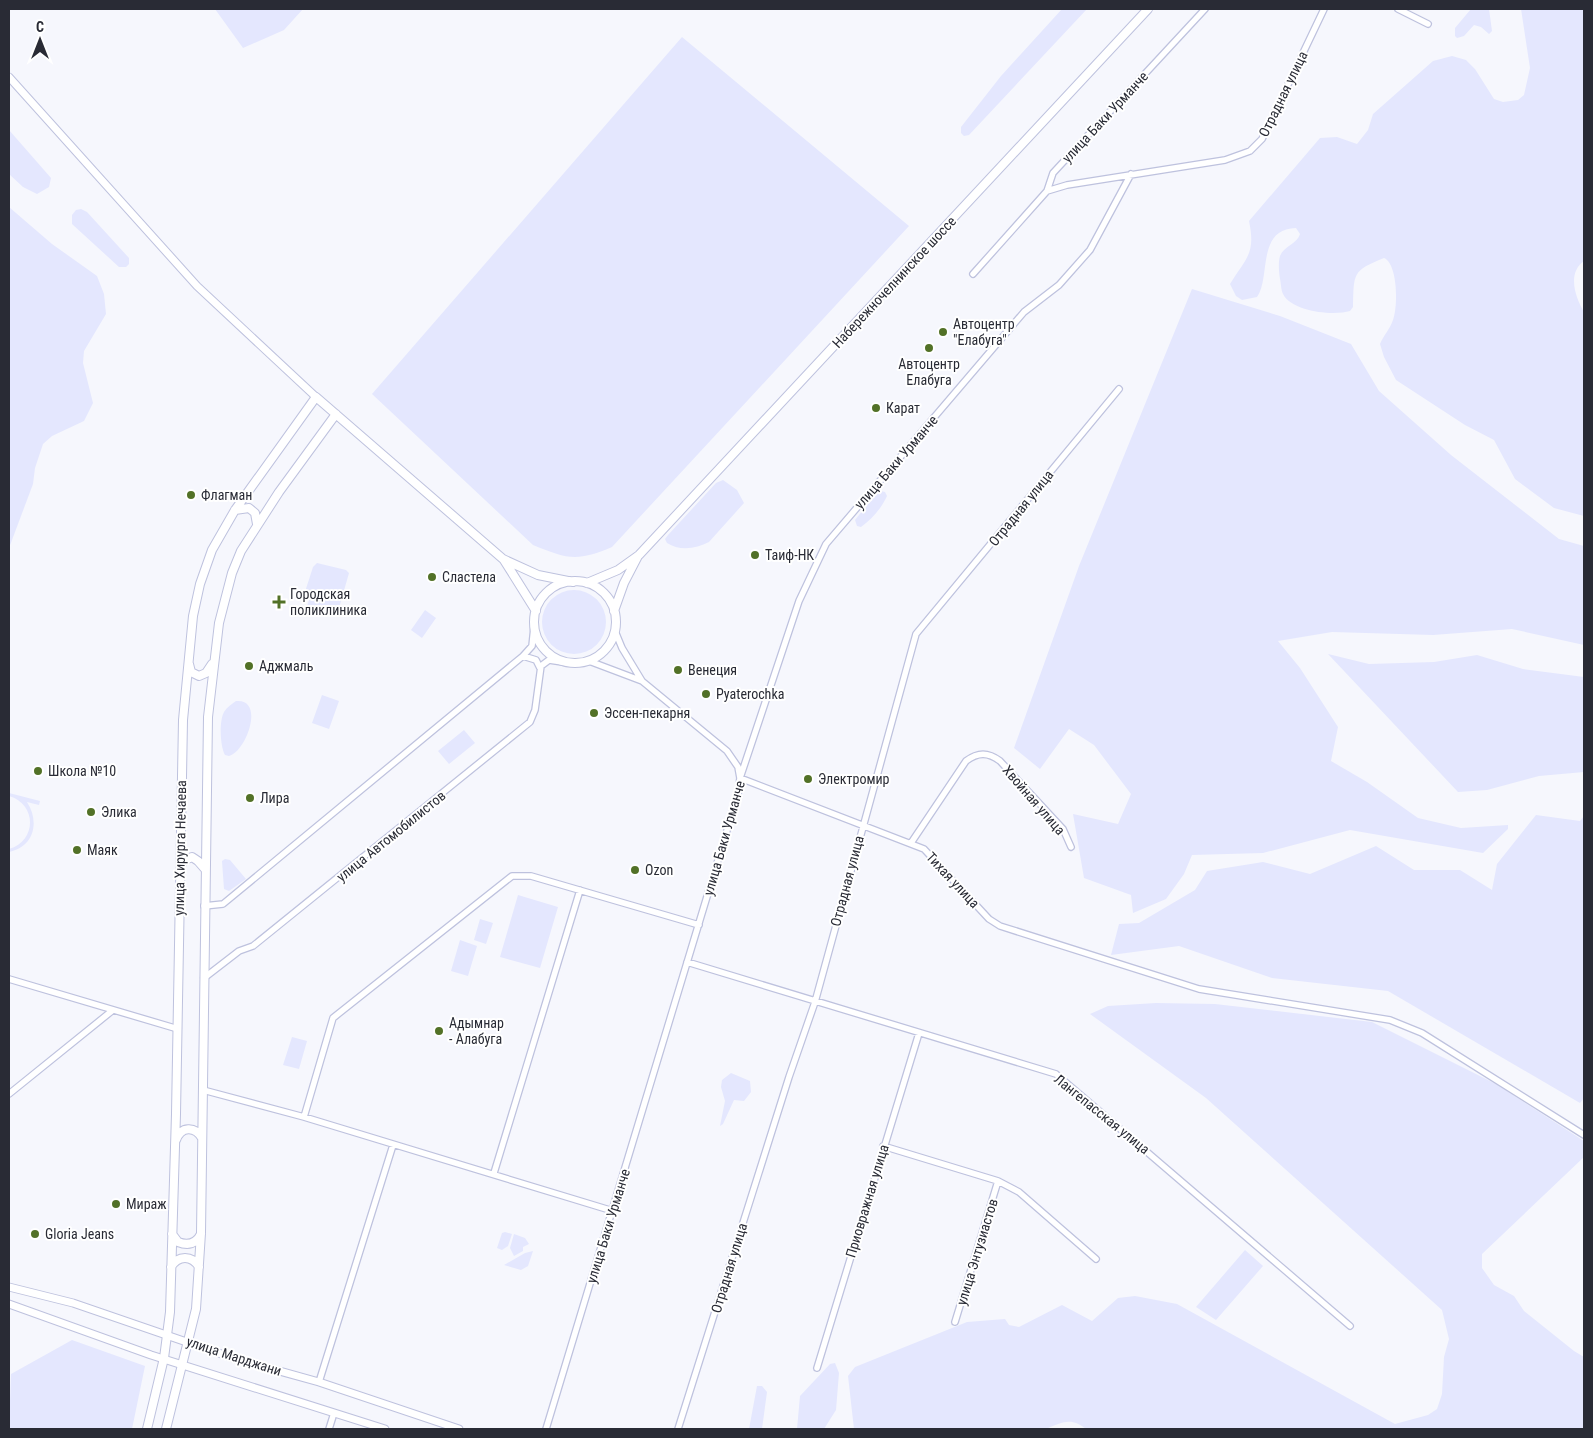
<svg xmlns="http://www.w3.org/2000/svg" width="1593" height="1438" font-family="'Roboto Condensed',sans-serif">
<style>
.green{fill:#e4e7fe}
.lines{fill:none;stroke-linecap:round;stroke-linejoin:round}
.minor-casing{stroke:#bec2de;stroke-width:8}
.tertiary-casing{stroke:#bec2de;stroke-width:9}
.secondary-casing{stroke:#bec2de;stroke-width:10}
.minor{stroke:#fff;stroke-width:5.5}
.tertiary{stroke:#fff;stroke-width:7}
.secondary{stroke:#fff;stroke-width:8}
.poi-dot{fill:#527127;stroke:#fff;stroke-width:2}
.labels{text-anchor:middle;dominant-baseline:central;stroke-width:4;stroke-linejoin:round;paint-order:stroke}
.street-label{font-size:14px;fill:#292b35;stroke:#fff}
.poi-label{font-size:14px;fill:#292b35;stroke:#fff;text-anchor:start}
</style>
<rect width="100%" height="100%" fill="#f6f7fd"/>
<path class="green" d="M 215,9 L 303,9 L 284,30 L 243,48 Z
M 1062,9 L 1087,9 L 969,135 L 964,136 L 961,133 L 961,127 L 1001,76 Z
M 1471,9 L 1489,9 L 1492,31 L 1489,34 L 1481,27 L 1474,25 L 1464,36 L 1457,38 L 1455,36 L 1455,28 Z
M 1521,9 L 1584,9 L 1584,261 C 1567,273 1575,297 1584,312 L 1584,516 L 1554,508 L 1515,479 L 1494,440 L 1465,425 L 1396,380 L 1384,357 L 1380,344 C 1383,336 1390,329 1393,320 C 1398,307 1398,264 1384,258 C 1352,271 1354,273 1353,307 L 1350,311 C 1334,316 1292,312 1283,294 C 1281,290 1281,283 1280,279 C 1279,272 1278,263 1280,256 C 1284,246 1297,244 1300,234 L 1296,228 C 1256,229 1271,278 1257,297 L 1242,300 L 1236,296 L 1230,284 C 1246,258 1256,254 1249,221 L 1320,138 L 1337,137 L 1357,144 L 1368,130 L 1373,114 L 1433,61 L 1452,56 L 1466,60 L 1475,69 L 1494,99 L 1503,102 L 1518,100 L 1524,95 L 1530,68 Z
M 682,37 L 909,226 L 612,547 C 577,562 567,559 533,545 L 372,394 Z
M 9,130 L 51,178 L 49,187 L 37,194 L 23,187 L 9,174 Z
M 9,207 L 52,244 L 97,276 L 104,294 L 106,314 L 84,351 L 83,363 L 93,403 L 84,421 L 52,436 L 43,444 L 35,468 L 33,484 L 9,548 Z
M 81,209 L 87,212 L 129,258 L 129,264 L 126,267 L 119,267 L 72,224 L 72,215 L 76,210 Z
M 1192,289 L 1280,316 L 1351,344 L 1379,391 L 1451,455 L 1559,539 L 1584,546 L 1584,645 L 1512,629 L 1433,635 L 1332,632 L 1278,641 L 1300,668 L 1338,727 L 1331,761 L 1367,782 L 1418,818 L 1461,828 L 1508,825 L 1508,829 L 1483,853 L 1350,830 L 1263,853 L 1192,855 L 1184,874 L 1166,899 L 1133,913 L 1131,895 L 1084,878 L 1073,814 L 1118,824 L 1131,794 L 1094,745 L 1069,729 L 1040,769 L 1014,748 L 1079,566 Z
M 723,480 L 737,490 L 744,503 L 709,542 C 696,549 679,551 667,543 L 665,539 L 668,535 L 716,483 Z
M 881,491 L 885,492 L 887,496 C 881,509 872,519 861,527 L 857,526 L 855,520 L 875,495 Z
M 317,563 L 346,570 L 349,573 L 337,615 L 307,606 L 309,600 L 303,598 L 313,567 Z
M542 622a32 32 0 1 1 64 0a32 32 0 1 1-64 0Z
M 425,610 L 436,618 L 422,638 L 411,630 Z
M 1328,654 L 1369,664 L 1434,662 L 1477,655 L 1523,669 L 1584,677 L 1584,772 L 1539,776 L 1487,790 L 1458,792 Z
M 322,695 L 339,701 L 329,729 L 312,723 Z
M 236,701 C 265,698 247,751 229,756 L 225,755 C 220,746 219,721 224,712 C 227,707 232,704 236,701 Z
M 464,730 L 475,743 L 449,764 L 438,751 Z
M 9,793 L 40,801 L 39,805 L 27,802 C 40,822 34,847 9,852 L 9,849 C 37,841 37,804 9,796 Z
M 1536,815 L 1580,821 L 1584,816 L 1584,1098 L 1580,1103 L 1388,991 L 1272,978 L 1179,946 L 1111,955 L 1119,924 L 1139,923 L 1195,890 L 1207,871 L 1263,862 L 1310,874 L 1376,846 L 1414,870 L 1460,870 L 1492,890 L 1497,864 Z
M 225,859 L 230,860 L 246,879 L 229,891 L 224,889 L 222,861 Z
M 518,895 L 558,907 L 540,968 L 500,957 Z
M 480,919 L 493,923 L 486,944 L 474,940 Z
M 460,940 L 477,946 L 468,976 L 451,971 Z
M 1156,1003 L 1215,1004 L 1372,1022 L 1496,1084 L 1584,1141 L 1584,1157 L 1482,1254 L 1482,1268 L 1494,1285 L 1514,1296 L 1524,1311 L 1574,1351 L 1584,1357 L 1584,1429 L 1086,1429 C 1072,1417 1062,1422 1046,1429 L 854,1429 L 848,1376 L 855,1367 L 967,1322 L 1005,1319 L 1009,1325 L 1019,1327 L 1062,1305 L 1092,1321 L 1118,1298 L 1135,1296 L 1177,1304 L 1395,1424 L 1428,1415 L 1437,1409 L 1442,1394 L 1444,1357 L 1449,1339 L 1442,1310 L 1206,1098 L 1090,1014 L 1108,1006 Z
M 292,1037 L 307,1041 L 299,1069 L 283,1065 Z
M 731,1073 L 750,1081 L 751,1092 L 744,1101 L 734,1100 L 723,1124 L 720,1126 L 725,1101 L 721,1087 L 722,1080 Z
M 505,1232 L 512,1234 L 508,1246 L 502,1250 L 497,1248 L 502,1233 Z
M 514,1234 L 525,1238 L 529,1244 L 523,1247 L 523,1251 L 514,1256 L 510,1248 Z
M 1245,1250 L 1263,1266 L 1216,1320 L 1196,1307 Z
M 533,1251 L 528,1266 L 521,1270 L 504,1265 L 525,1253 Z
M 72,1340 L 145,1366 L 132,1429 L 9,1429 L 11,1374 Z
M 835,1363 L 839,1373 L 836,1410 L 824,1429 L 797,1429 L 800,1396 L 830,1364 Z
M 757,1386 L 762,1386 L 767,1392 L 762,1429 L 749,1429 Z"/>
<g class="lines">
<g class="minor-casing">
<path id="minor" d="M 1398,9 L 1428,24
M 1047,191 L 1067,185 L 1225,160 L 1250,151 L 1262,139 L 1324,9
M 973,274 L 1047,191 L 1053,173 L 1205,9
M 615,631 L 622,648 L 642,681
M 523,656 L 536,660 L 540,668
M 589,661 L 642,681 L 727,751 L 738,767 L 740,778 L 924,849 L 989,919 L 1000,926 L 1199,989 L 1390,1020 L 1422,1033 L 1584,1135
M 911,843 L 966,761 C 978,752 988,752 1000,761 L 1063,829 L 1071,847
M 204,906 L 223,904 L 523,656 L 532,646 L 534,627
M 687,962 L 1056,1074 L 1350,1326
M 204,978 L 239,951 L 253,946 L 530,722 L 535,710 L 541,666 L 549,660 L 569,663
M 9,979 L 178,1029
M 203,1090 L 304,1117 L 613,1211
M 9,1094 L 113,1010
M 304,1117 L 333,1018 L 512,876 L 531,876 L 699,925
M 883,1146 L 998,1181 L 1019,1192 L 1096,1259
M 494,1173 L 580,890
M 955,1322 L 998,1181
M 817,1368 L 919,1033
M 319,1382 L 393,1145
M 329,1429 L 334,1413
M 546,1429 L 738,794 L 740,778 L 799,601 L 826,544 L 1024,312 L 1059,285 L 1090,250 L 1131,174
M 678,1429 L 789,1077 L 815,1002 L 916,634 L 1119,389"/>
</g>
<g class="tertiary-casing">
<path id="tertiary" d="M 9,77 L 197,286 L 316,397
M 9,1287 L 73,1303 L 236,1359 L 319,1382 L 459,1429
M 9,1304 L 151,1355 L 385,1429"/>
</g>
<g class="secondary-casing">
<path id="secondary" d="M 235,510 L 249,508 L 255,513 L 257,524
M 504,560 L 536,611
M534 622a41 41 0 1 1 82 0a41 41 0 1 1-82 0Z
M 587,583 L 618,570 L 639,555 L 1148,9
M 614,611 L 624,583 L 638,556
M 189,664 L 191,672 L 199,676 L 206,673 L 212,664
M 180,869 L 183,861 L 192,857 L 198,861 L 205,869
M 176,1140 C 181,1126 195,1126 202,1138
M 172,1234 L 178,1242 C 188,1246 196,1244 201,1234
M 171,1267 C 178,1255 192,1255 199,1267
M 147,1429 L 164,1358 L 170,1312 L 176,1114 L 183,720 L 193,616 L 200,584 L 212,550 L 235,510 L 316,397 L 503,559 L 538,575 L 573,582
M 166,1429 L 196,1309 L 201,1233 L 208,717 L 219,623 L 232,573 L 241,551 L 279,492 L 336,414"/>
</g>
<use href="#minor" class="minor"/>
<use href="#tertiary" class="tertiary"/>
<use href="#secondary" class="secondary"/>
</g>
<g class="poi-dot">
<circle cx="943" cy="332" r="5"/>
<circle cx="929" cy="348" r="5"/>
<circle cx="876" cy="408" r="5"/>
<circle cx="191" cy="495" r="5"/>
<circle cx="755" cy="555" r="5"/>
<circle cx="432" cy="577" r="5"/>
<path d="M276.5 594.5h5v5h5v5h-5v5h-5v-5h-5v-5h5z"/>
<circle cx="249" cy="666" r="5"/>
<circle cx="678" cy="670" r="5"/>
<circle cx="706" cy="694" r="5"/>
<circle cx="594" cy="713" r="5"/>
<circle cx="38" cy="771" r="5"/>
<circle cx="808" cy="779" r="5"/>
<circle cx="250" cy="798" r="5"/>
<circle cx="91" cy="812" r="5"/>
<circle cx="77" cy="850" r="5"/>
<circle cx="635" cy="870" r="5"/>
<circle cx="439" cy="1031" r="5"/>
<circle cx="116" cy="1204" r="5"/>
<circle cx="35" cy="1234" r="5"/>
</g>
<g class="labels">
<g class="street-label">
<text transform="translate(1283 94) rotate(-64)">Отрадная улица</text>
<text transform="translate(1105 117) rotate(-47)">улица Баки Урманче</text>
<text transform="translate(894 282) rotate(-47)">Набережночелнинское шоссе</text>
<text transform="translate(896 462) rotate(-49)">улица Баки Урманче</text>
<text transform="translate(1021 508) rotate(-51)">Отрадная улица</text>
<text transform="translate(1034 800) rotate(49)">Хвойная улица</text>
<text transform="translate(391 836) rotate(-39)">улица Автомобилистов</text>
<text transform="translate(724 838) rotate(-74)">улица Баки Урманче</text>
<text transform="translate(180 848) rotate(-89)">улица Хирурга Нечаева</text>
<text transform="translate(953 880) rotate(47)">Тихая улица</text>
<text transform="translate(847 881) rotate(-75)">Отрадная улица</text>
<text transform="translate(1102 1114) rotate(39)">Лангепасская улица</text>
<text transform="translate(867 1201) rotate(-73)">Приовражная улица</text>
<text transform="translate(608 1226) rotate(-73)">улица Баки Урманче</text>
<text transform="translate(977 1252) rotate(-73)">улица Энтузиастов</text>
<text transform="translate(729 1268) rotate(-73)">Отрадная улица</text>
<text transform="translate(234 1356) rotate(18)">улица Марджани</text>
</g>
<g class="poi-label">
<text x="953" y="324">Автоцентр<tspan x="953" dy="16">"Елабуга"</tspan></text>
<text x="929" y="364" text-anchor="middle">Автоцентр<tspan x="929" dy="16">Елабуга</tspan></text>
<text x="886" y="408">Карат</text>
<text x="201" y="495">Флагман</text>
<text x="765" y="555">Таиф-НК</text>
<text x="442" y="577">Сластела</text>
<text x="290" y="594">Городская<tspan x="290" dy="16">поликлиника</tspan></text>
<text x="259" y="666">Аджмаль</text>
<text x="688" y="670">Венеция</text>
<text x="716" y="694">Pyaterochka</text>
<text x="604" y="713">Эссен-пекарня</text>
<text x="48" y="771">Школа №10</text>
<text x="818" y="779">Электромир</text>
<text x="260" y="798">Лира</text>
<text x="101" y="812">Элика</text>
<text x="87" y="850">Маяк</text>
<text x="645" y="870">Ozon</text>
<text x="449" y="1023">Адымнар<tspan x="449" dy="16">- Алабуга</tspan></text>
<text x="126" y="1204">Мираж</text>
<text x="45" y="1234">Gloria Jeans</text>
</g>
</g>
<rect width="1593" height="1438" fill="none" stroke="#292b35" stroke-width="20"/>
<g transform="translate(40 40)" stroke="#ffffff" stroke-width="4" paint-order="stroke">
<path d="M0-4L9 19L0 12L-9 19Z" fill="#292b35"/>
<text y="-8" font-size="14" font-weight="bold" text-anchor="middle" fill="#292b35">С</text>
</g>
</svg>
